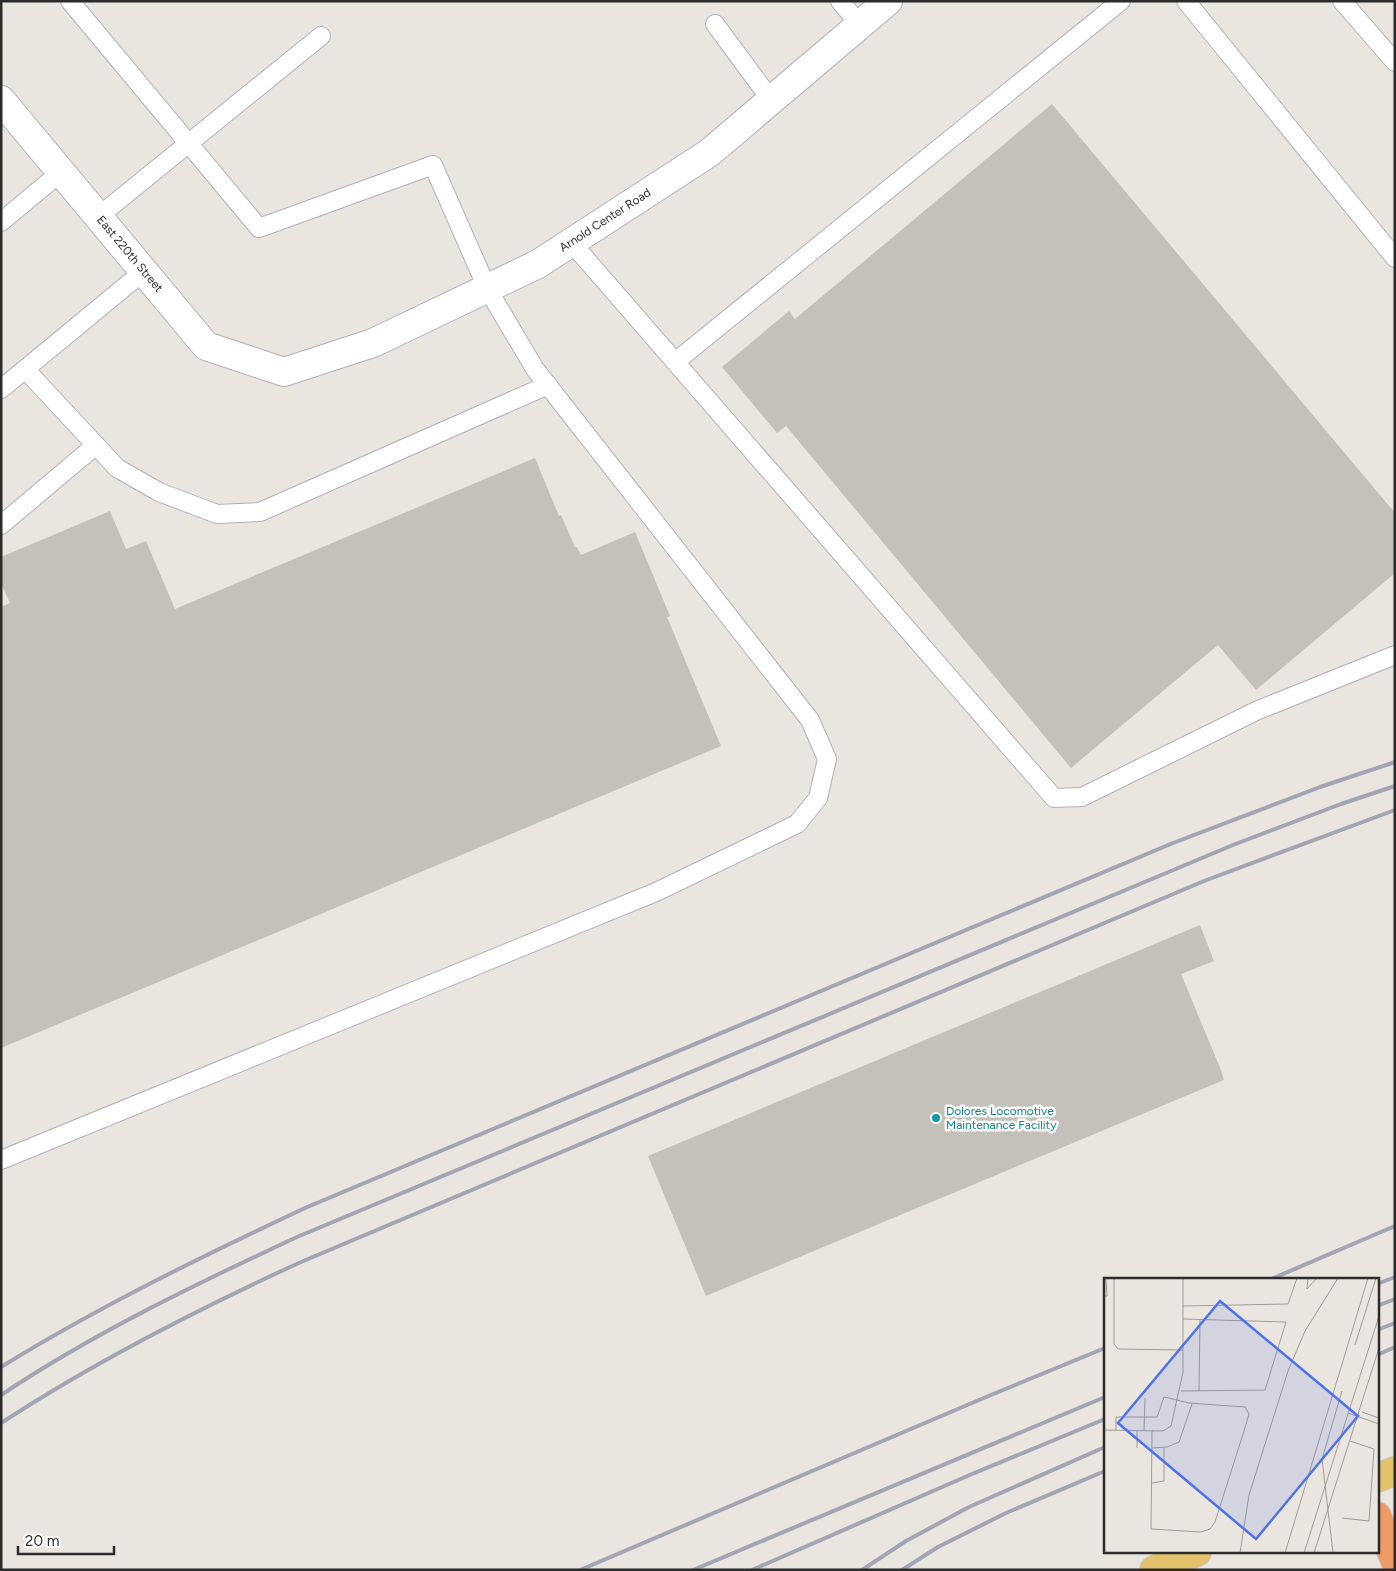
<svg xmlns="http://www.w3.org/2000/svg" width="1396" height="1571" font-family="Figtree,sans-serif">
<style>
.building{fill:#c4c0ba}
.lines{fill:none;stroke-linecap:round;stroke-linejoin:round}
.service-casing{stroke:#afb1ba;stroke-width:20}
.tertiary-casing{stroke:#afb1ba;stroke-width:30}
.primary-casing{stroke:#c4c4c4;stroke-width:30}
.motorway-casing{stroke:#c4c4c4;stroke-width:30}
.service{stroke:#fff;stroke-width:18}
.tertiary{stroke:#fff;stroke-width:28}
.primary{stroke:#e4c26b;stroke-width:28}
.motorway{stroke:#ef9b66;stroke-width:28}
.rail{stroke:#a2a5b3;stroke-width:4}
.culture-dot{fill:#0f9aa8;stroke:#fff;stroke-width:2}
.labels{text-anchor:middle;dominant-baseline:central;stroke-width:5;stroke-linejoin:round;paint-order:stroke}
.street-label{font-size:12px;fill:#2b2b2b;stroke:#fff}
.culture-label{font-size:12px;fill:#0d838f;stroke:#fff;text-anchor:start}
.inset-road{fill:none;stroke:#9e9b97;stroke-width:1}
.view{fill:#4e72e9;fill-opacity:0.15;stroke:#4e72e9;stroke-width:2.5}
.inset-edge{fill:none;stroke:#2b2b2b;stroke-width:2.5}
</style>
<rect width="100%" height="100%" fill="#ebe5df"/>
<path class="building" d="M 1052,104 L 1395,513 L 1395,573 L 1256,690 L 1218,645 L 1071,768 L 786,426 L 777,433 L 722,367 L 789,311 L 795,319 Z
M 535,458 L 559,516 L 561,515 L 575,547 L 577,547 L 581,555 L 635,532 L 670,616 L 667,617 L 721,746 L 1,1048 L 1,607 L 10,603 L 1,583 L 1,557 L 110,511 L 126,549 L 146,541 L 175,609 Z
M 1200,925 L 1214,961 L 1181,974 L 1221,1070 L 1224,1080 L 706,1296 L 648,1156 Z"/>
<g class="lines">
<g class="service-casing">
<path id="service" d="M 840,1 L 860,25
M 1186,1 L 1395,258
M 1342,1 L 1395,62
M 715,24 L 771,100
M 99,216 L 321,36
M 1,222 L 61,172
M 571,242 L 1054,798 L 1082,797 L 1256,711 L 1395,655
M 675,362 L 1121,1
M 25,369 L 117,468 L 159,492 L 217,514 L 260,512 L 548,385
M 1,389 L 144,271
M 1,525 L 96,445
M 1,1160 L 656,892 L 797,824 L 818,798 L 827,759 L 810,720 L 535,369 L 487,288 L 433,165 L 259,228 L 70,1"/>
</g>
<g class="tertiary-casing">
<path id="tertiary" d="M 1,100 L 206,346 L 284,372 L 373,343 L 538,264 L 709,153 L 888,1"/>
</g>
<g class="primary-casing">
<path id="primary" d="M 1377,1478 L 1395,1471
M 1154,1570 L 1197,1552"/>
</g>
<g class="motorway-casing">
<path id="motorway" d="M 1377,1516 L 1395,1561"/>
</g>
<use href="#service" class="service"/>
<use href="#tertiary" class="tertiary"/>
<use href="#primary" class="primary"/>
<use href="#motorway" class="motorway"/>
<path class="rail" d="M 1269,1280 L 1395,1226
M 1377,1284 L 1395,1277
M 1377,1306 L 1395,1299
M 1377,1330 L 1395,1323
M 1377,1355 L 1395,1347
M 1,1367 C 100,1306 201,1257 305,1208 L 1173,843 L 1320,787 L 1395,762
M 1,1395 C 94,1333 196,1284 297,1237 L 1233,845 L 1341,804 L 1395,786
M 1,1423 C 96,1361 198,1309 301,1262 L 1204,881 L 1395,810
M 580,1570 L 986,1397 L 1105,1348
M 693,1570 L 1105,1397
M 752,1570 L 972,1474 L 1105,1419
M 862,1570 L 906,1541 L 969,1507 L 1105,1447
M 902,1570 L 938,1547 L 1006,1513 L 1105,1471"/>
</g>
<circle class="culture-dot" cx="936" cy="1118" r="5"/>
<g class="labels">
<g class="street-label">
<text transform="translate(605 220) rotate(-33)">Arnold Center Road</text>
<text transform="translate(130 254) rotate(50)">East 220th Street</text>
</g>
<g class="culture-label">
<text x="946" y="1111">Dolores Locomotive<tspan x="946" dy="14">Maintenance Facility</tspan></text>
</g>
</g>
<g transform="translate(1104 1278)">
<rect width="275" height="275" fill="#ebe5df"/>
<path class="inset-road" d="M 10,0 L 10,66 L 14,71 L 79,72M 204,0 L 203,11 L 213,0M 0,18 L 3,18 L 2,0M 79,28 L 184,26 L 193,0M 251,67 L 272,0M 77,113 L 161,112 L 182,44 L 79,41M 95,113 L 96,41M 258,134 L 275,140M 244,135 L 275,146M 0,152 L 59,153 L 67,148 L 79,94 L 79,0M 12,153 L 12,139 L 53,139 L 60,119 L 85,125 L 141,129 L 145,136 L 140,153 L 111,244 L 106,251 L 97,254 L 47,251 L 48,153M 40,153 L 41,120M 33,170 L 33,153M 48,170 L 63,169 L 75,164 L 88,126M 48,205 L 60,203 L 60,170M 238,240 L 265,243 L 270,171 L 246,163M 136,275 L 145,217 L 184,93 L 201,53 L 234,0M 181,275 L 264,0M 200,275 L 275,38M 210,275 L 275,70M 229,275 L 218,181 L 238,113"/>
<path class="view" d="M 116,23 L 254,138 L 152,261 L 14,145 Z"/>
<rect width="275" height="275" class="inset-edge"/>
</g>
<rect width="1396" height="1571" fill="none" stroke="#2b2b2b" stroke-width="5"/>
<path d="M18 1546v8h96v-8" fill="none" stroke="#2b2b2b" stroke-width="2.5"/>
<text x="25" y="1546" font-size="15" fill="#2b2b2b" stroke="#ffffff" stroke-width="4" paint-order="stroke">20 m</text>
</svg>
